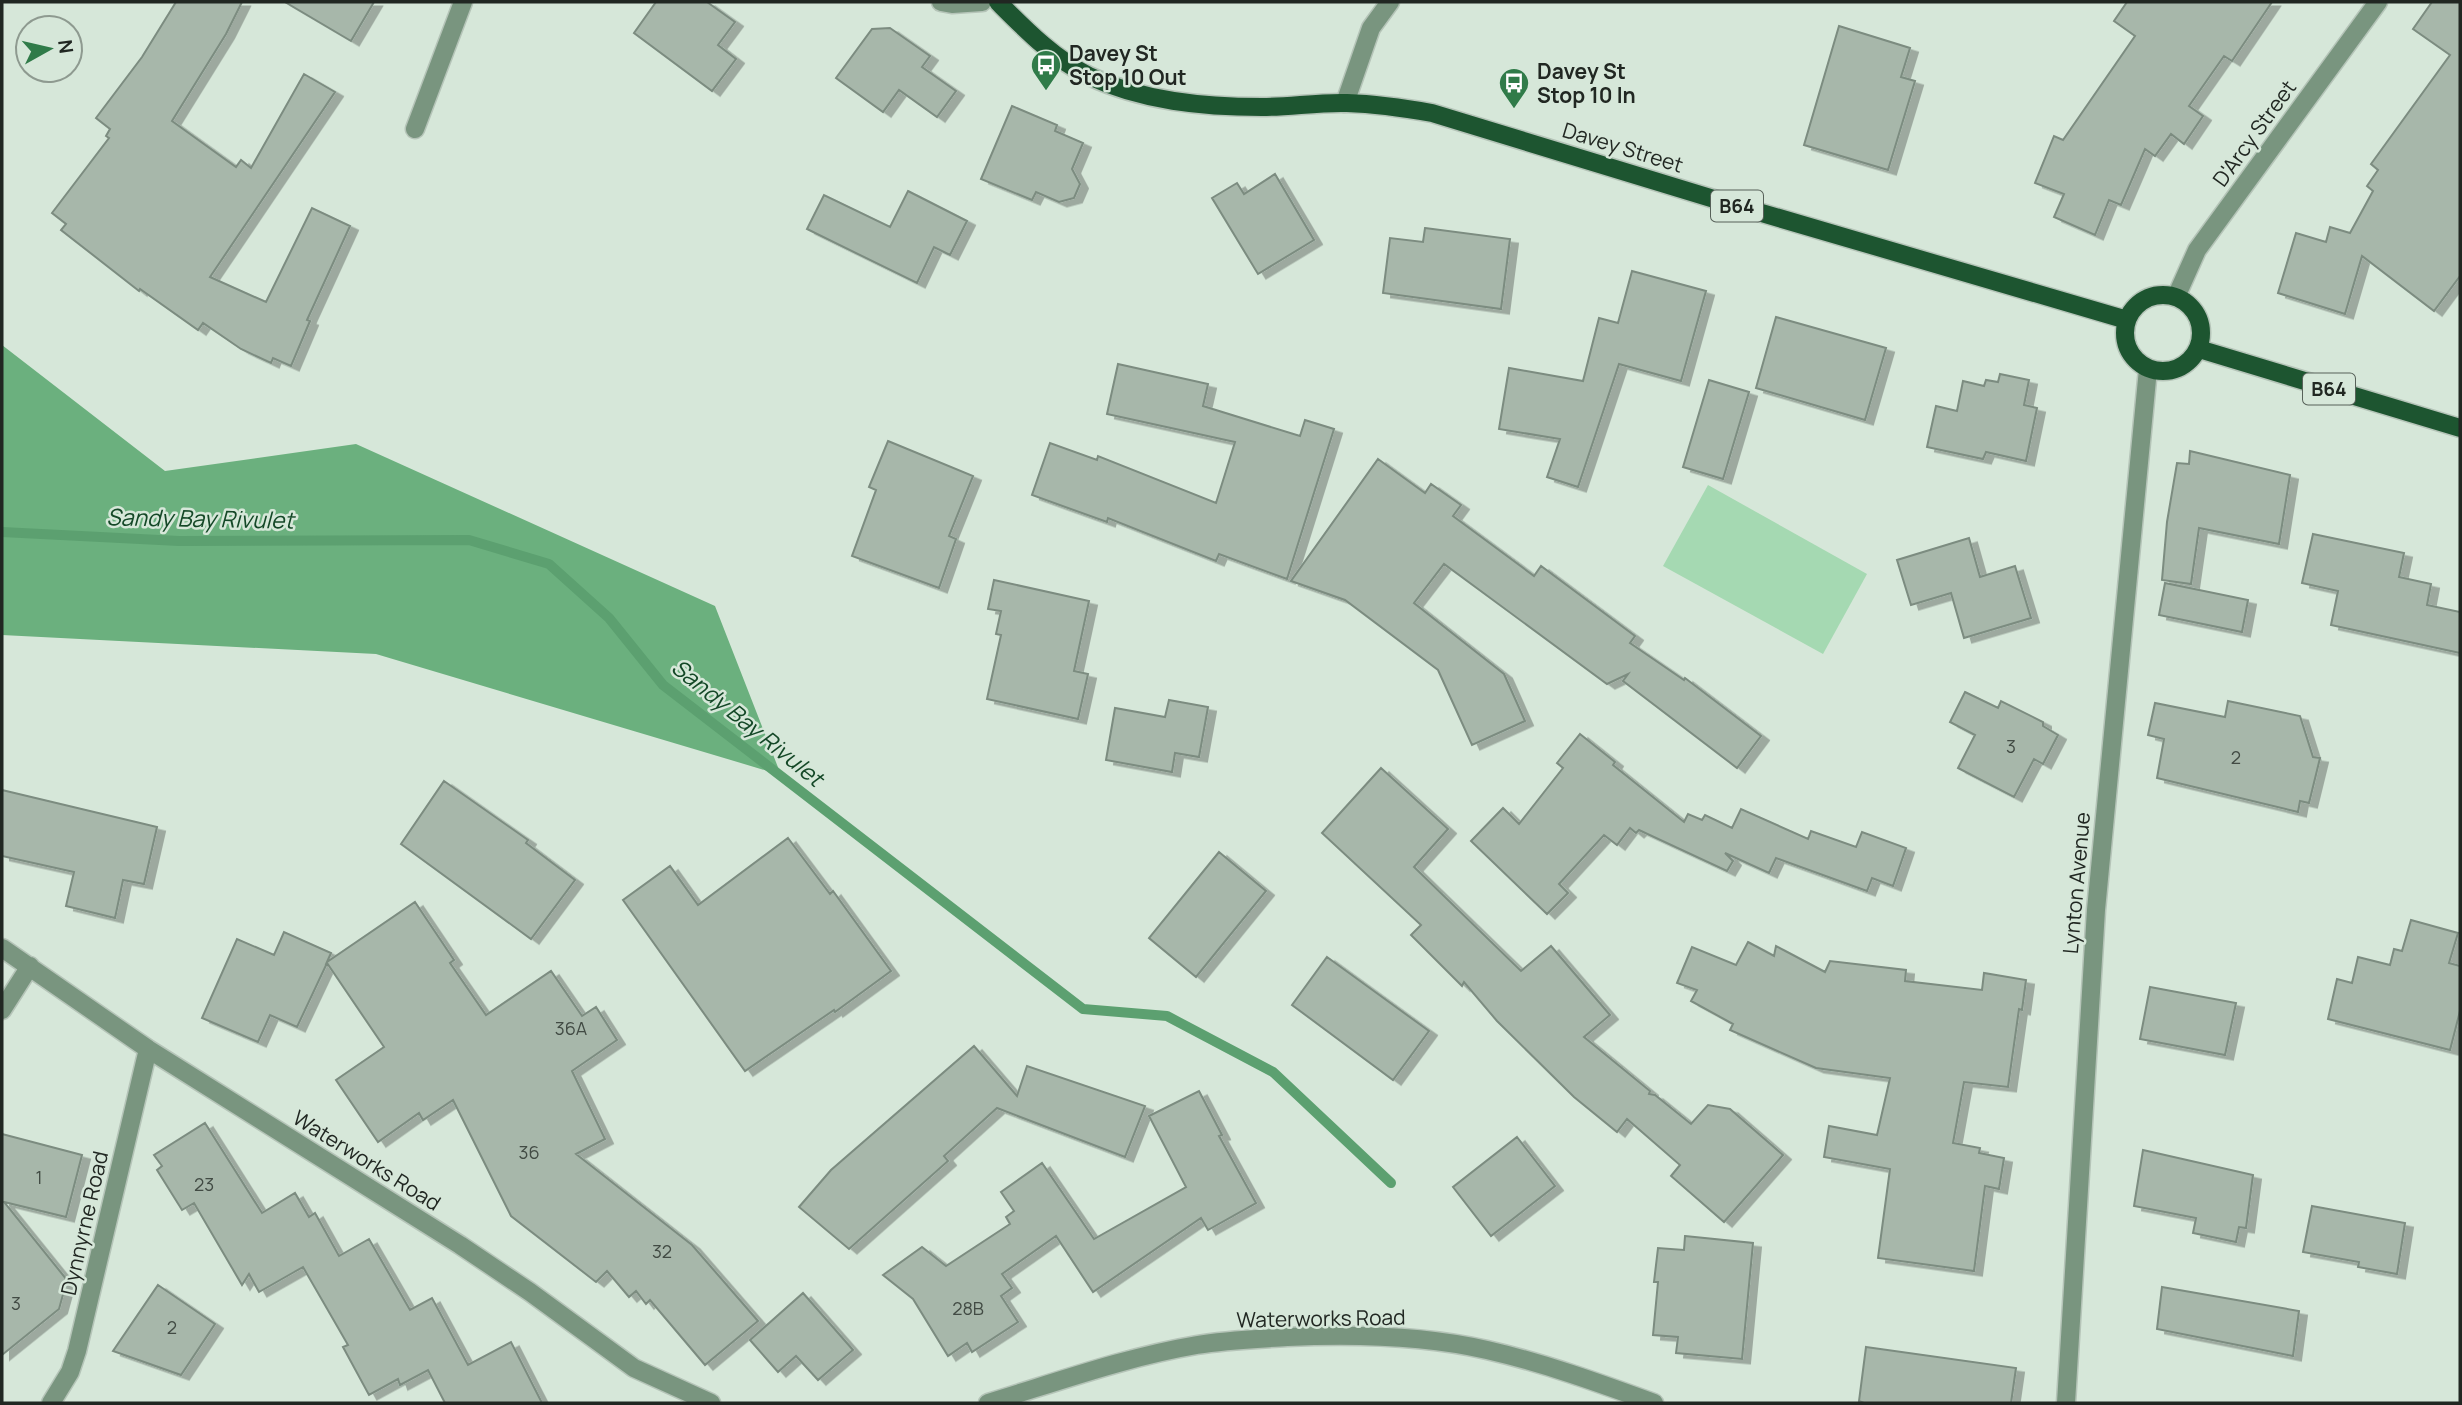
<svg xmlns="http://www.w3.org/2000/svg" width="2462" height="1405" font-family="Manrope,sans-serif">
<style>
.green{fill:#a5d9b2}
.forest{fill:#6bb07e}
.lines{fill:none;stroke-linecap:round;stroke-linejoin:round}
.stream{stroke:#5ca070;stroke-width:10}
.building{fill:#a7b7aa;stroke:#7c8c80;stroke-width:2;filter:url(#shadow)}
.minor-casing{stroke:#b5c4b8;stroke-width:21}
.tertiary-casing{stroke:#b5c4b8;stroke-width:21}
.primary-casing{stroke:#b5c4b8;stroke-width:21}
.minor{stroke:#79957f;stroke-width:18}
.tertiary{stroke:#79957f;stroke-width:18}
.primary{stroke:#1d5530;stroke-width:18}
.labels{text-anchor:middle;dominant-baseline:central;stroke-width:5;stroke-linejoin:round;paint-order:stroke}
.number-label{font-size:18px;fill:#424b44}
.shield{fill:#d6e7d9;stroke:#576159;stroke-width:2}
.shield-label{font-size:19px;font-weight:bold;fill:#212722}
.poi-label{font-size:21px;font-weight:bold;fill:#212722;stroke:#d6e7d9;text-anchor:start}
.street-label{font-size:21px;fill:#212722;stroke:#d6e7d9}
.water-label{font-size:23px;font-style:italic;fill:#144827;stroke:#d6e7d9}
</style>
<defs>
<filter id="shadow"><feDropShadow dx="8" dy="4.5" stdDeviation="0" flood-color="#0004"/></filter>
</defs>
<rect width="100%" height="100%" fill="#d6e7d9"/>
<path class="green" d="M 1708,485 L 1867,574 L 1823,654 L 1663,566 Z"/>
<path class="forest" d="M 2,345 L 165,471 L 356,444 L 715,606 L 781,775 L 376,654 L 2,635 Z"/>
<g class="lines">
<path class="stream" d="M 2,532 L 179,541 L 469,540 L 549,564 L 609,618 L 663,685 L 1083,1009 L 1167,1016 L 1273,1072 L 1391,1183"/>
</g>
<path class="building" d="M 176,2 L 242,2 L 226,34 L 172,121 L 236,167 L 241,160 L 251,168 L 304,74 L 335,92 L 210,277 L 266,302 L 312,208 L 350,226 L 307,320 L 310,321 L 291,366 L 273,358 L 271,363 L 241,349 L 203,323 L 198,330 L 140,289 L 139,291 L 61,230 L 66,224 L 52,213 L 109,138 L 106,136 L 110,129 L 96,118 L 142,57 Z
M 285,2 L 374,2 L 351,41 Z
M 656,2 L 707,2 L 735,22 L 718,45 L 736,59 L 712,91 L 634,33 Z
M 2127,2 L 2272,2 L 2232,61 L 2224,56 L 2189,106 L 2203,116 L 2184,144 L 2171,134 L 2155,156 L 2145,149 L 2121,205 L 2109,200 L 2095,235 L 2054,217 L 2064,194 L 2035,183 L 2054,136 L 2063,140 L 2135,36 L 2114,21 Z
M 2432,2 L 2460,2 L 2460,276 L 2434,311 L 2362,256 L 2345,314 L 2278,293 L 2296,233 L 2326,242 L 2330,227 L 2350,233 L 2373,191 L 2367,186 L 2378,170 L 2371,164 L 2450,55 L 2413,29 Z
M 1839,26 L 1910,48 L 1901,77 L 1915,81 L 1888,170 L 1804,145 Z
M 890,28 L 930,56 L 922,67 L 956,91 L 937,117 L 899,90 L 883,112 L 836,78 L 872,29 Z
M 1012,106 L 1057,125 L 1055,131 L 1083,143 L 1072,169 L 1080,184 L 1074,198 L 1059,202 L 1036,192 L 1032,200 L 981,179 Z
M 1275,174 L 1314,240 L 1258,274 L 1212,198 L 1237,183 L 1244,194 Z
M 908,191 L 967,221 L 950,255 L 934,247 L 917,283 L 807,229 L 824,195 L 890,227 Z
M 1425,228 L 1510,239 L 1501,309 L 1383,293 L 1390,238 L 1423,242 Z
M 1632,271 L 1706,291 L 1681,381 L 1619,364 L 1578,487 L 1547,477 L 1560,439 L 1499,429 L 1509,368 L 1583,381 L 1599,318 L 1618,323 Z
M 1776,317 L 1886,348 L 1865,420 L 1756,388 Z
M 1118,364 L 1208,384 L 1203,406 L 1300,436 L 1305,420 L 1334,429 L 1287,579 L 1219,554 L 1216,561 L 1108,518 L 1107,522 L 1032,495 L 1050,443 L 1097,460 L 1098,456 L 1216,503 L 1235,442 L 1107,414 Z
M 2000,374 L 2029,380 L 2024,405 L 2037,408 L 2026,461 L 1986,452 L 1983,459 L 1927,447 L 1936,406 L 1957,411 L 1963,381 L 1984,386 L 1986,380 L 1998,382 Z
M 1709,380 L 1749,392 L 1723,479 L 1683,467 Z
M 888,441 L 973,476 L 949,536 L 956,539 L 939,588 L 852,556 L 876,490 L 869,487 Z
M 2190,451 L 2290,475 L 2279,544 L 2199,528 L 2191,584 L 2162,580 L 2167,522 L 2177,463 L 2189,464 Z
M 1378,459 L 1425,493 L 1431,484 L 1461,505 L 1453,516 L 1534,576 L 1541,566 L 1635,636 L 1630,643 L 1684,680 L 1685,678 L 1761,736 L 1737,768 L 1623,681 L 1628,674 L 1607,684 L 1444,564 L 1414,603 L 1504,674 L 1525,721 L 1472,745 L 1438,670 L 1345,600 L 1291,581 Z
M 2313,534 L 2404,553 L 2399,577 L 2431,584 L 2427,605 L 2460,612 L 2460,653 L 2331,625 L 2338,591 L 2302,583 Z
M 1969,538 L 1980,577 L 2015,566 L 2031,618 L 1964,638 L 1951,593 L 1911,605 L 1897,560 Z
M 994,580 L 1089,601 L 1074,671 L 1088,674 L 1078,719 L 987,699 L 1001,635 L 996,634 L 1001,611 L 988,609 Z
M 2165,583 L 2248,600 L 2242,632 L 2159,615 Z
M 1965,692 L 1998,708 L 2001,701 L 2043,722 L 2043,726 L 2058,735 L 2043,764 L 2034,759 L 2014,797 L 1958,768 L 1975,735 L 1950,722 Z
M 1169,700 L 1208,707 L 1199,757 L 1175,753 L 1172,772 L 1106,760 L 1115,708 L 1165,717 Z
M 2228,701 L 2300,716 L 2313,757 L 2320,758 L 2309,803 L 2300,801 L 2298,812 L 2157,778 L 2164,739 L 2148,735 L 2155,703 L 2225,717 Z
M 1580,734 L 1615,762 L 1613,765 L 1684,822 L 1688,814 L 1702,820 L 1705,815 L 1732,828 L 1741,809 L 1808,839 L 1811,831 L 1856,847 L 1862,832 L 1906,848 L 1893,886 L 1872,878 L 1867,891 L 1776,858 L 1769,873 L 1725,853 L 1733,861 L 1727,871 L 1639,830 L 1636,833 L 1630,828 L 1617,845 L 1604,835 L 1559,884 L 1568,893 L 1547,914 L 1471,841 L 1503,808 L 1519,824 L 1563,768 L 1557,763 Z
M 1381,768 L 1448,829 L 1414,867 L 1521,971 L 1551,946 L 1610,1015 L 1584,1037 L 1650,1091 L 1649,1094 L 1655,1095 L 1691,1124 L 1708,1105 L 1730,1109 L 1783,1155 L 1724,1222 L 1671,1176 L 1680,1165 L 1627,1119 L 1617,1132 L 1574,1097 L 1497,1021 L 1464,982 L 1462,986 L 1411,935 L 1421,925 L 1322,833 Z
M 444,781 L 528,840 L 526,843 L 575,880 L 531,939 L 401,844 Z
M 2,790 L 157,827 L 144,884 L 123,880 L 115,918 L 66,906 L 74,872 L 2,856 Z
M 788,838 L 830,894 L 833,891 L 891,971 L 835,1012 L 834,1010 L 745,1071 L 623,900 L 670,866 L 698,905 Z
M 1219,852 L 1266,891 L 1196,977 L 1149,938 Z
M 415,902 L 454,960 L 450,963 L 486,1015 L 551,971 L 582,1016 L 596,1007 L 617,1040 L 572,1071 L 605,1139 L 576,1154 L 692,1245 L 758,1321 L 705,1365 L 650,1300 L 646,1304 L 636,1291 L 629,1297 L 607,1271 L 596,1282 L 511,1216 L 453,1100 L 423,1120 L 419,1113 L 378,1142 L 336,1080 L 384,1047 L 327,963 L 297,1027 L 270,1015 L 258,1042 L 202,1018 L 237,939 L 274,955 L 284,932 L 331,953 L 327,962 Z
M 2411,920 L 2458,933 L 2449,963 L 2460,966 L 2460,1011 L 2450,1050 L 2328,1019 L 2337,979 L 2352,983 L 2358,957 L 2390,965 L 2394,949 L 2402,951 Z
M 1748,942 L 1774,956 L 1776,946 L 1825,972 L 1830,961 L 1906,970 L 1905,981 L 1982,990 L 1984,973 L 2026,980 L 2022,1010 L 2019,1009 L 2008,1087 L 1964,1082 L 1953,1143 L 1980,1148 L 1979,1153 L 2004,1158 L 1999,1189 L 1985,1186 L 1974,1271 L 1878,1258 L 1890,1169 L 1824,1157 L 1829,1126 L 1877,1135 L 1890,1078 L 1816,1068 L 1730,1030 L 1733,1024 L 1691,1001 L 1697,990 L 1677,983 L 1692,947 L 1736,965 Z
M 1327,957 L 1429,1031 L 1393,1080 L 1292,1005 Z
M 2150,987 L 2236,1003 L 2225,1055 L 2140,1039 Z
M 974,1046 L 1017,1096 L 1027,1066 L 1145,1106 L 1125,1157 L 997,1108 L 944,1156 L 948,1161 L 849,1249 L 799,1207 L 831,1170 Z
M 1199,1091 L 1222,1135 L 1219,1136 L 1256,1203 L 1208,1230 L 1201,1218 L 1093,1292 L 1056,1236 L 1002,1274 L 1012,1288 L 1001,1296 L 1018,1322 L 972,1352 L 967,1343 L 948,1356 L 913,1299 L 883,1275 L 922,1247 L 946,1266 L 1010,1224 L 1006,1217 L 1014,1211 L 1001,1192 L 1042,1163 L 1094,1239 L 1186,1187 L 1149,1116 Z
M 205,1123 L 262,1213 L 295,1193 L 309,1217 L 315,1213 L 339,1256 L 369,1239 L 410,1310 L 432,1298 L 468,1365 L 511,1342 L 542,1403 L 445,1403 L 428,1370 L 400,1385 L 398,1379 L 369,1395 L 343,1347 L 348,1345 L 303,1267 L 259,1292 L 249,1274 L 242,1285 L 194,1203 L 182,1210 L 157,1170 L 162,1166 L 154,1155 Z
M 2,1134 L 82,1155 L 66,1217 L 4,1202 L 67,1280 L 59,1309 L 2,1355 Z
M 1517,1137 L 1555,1186 L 1491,1236 L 1453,1187 Z
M 2143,1150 L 2253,1175 L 2246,1228 L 2239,1227 L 2236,1242 L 2193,1233 L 2196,1218 L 2134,1206 Z
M 2312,1206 L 2405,1223 L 2397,1274 L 2358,1267 L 2359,1262 L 2303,1252 Z
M 1685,1236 L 1753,1243 L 1742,1359 L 1676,1353 L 1678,1337 L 1653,1335 L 1658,1282 L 1654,1282 L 1658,1248 L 1684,1250 Z
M 158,1285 L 215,1324 L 181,1375 L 113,1351 Z
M 2162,1287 L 2299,1311 L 2293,1356 L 2157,1329 Z
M 803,1293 L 853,1350 L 818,1380 L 796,1356 L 778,1372 L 750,1340 Z
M 1866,1347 L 2016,1368 L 2011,1403 L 1864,1403 L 1859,1401 Z"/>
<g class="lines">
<g class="minor-casing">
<path id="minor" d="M 941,2 L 952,4 L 982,2
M 1345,103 L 1371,28 L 1390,2
M 415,129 L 463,2
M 2176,297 L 2197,250 L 2378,2
M 2,948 L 148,1049 L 460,1245 L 530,1292 L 634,1368 L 711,1403
M 2,1010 L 30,966
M 51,1403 L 70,1372 L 77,1351 L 148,1049
M 988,1403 C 1057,1382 1126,1357 1197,1345 C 1226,1340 1257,1339 1287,1337 C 1353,1334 1422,1335 1487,1350 C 1544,1363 1599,1383 1654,1403"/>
</g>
<g class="tertiary-casing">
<path id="tertiary" d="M 2066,1403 L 2096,910 L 2148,369"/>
</g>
<g class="primary-casing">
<path id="primary" d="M 998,2 C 1025,29 1054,59 1089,76 C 1142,101 1203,107 1262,107 C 1290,107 1319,102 1347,103 C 1376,104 1404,108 1432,113 L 1714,199 L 2127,320
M2125 333a38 38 0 1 1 76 0a38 38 0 1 1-76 0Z
M 2199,349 L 2460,428"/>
</g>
<use href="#minor" class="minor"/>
<use href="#tertiary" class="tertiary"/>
<use href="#primary" class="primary"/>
</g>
<defs>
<g id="bus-pin" transform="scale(1.575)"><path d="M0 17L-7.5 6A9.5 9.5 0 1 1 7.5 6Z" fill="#307b49" stroke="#d6e7d9"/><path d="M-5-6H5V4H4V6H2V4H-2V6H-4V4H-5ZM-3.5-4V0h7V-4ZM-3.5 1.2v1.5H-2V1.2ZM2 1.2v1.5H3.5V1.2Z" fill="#fff"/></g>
</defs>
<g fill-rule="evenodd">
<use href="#bus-pin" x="1046" y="65"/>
<use href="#bus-pin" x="1514" y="83"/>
</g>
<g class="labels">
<g class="number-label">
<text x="2011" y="746">3</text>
<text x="2236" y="757">2</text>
<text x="571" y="1028">36A</text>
<text x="529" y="1152">36</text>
<text x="39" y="1177">1</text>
<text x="204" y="1184">23</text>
<text x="662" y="1251">32</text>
<text x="16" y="1303">3</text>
<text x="968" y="1308">28B</text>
<text x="172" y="1327">2</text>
</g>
<g class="shield">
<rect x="1711" y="190.5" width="52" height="31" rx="5"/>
<rect x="2303" y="373.5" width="52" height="31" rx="5"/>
</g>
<g class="shield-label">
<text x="1737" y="206">B64</text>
<text x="2329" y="389">B64</text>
</g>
<g class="poi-label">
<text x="1069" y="53">Davey St<tspan x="1069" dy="24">Stop 10 Out</tspan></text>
<text x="1537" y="71">Davey St<tspan x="1537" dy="24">Stop 10 In</tspan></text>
</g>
<g class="street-label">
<text transform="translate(2254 133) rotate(-54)">D'Arcy Street</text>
<text transform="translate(1623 147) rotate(17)">Davey Street</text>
<text transform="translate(2076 883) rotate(-85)">Lynton Avenue</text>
<text transform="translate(367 1160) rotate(32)">Waterworks Road</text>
<text transform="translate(84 1223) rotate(-77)">Dynnyrne Road</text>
<text transform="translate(1321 1318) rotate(-1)">Waterworks Road</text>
</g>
<g class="water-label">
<text transform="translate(200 518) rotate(1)">Sandy Bay Rivulet</text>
<text transform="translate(748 722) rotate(39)">Sandy Bay Rivulet</text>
</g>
</g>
<rect width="2462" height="1405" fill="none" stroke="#212722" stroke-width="7"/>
<g transform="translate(49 49) rotate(82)"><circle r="33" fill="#d6e7d9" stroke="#8e9a90" stroke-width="2"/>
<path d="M0-5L12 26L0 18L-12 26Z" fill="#307b49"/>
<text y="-10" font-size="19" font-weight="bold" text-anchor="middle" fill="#212722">N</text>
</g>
</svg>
